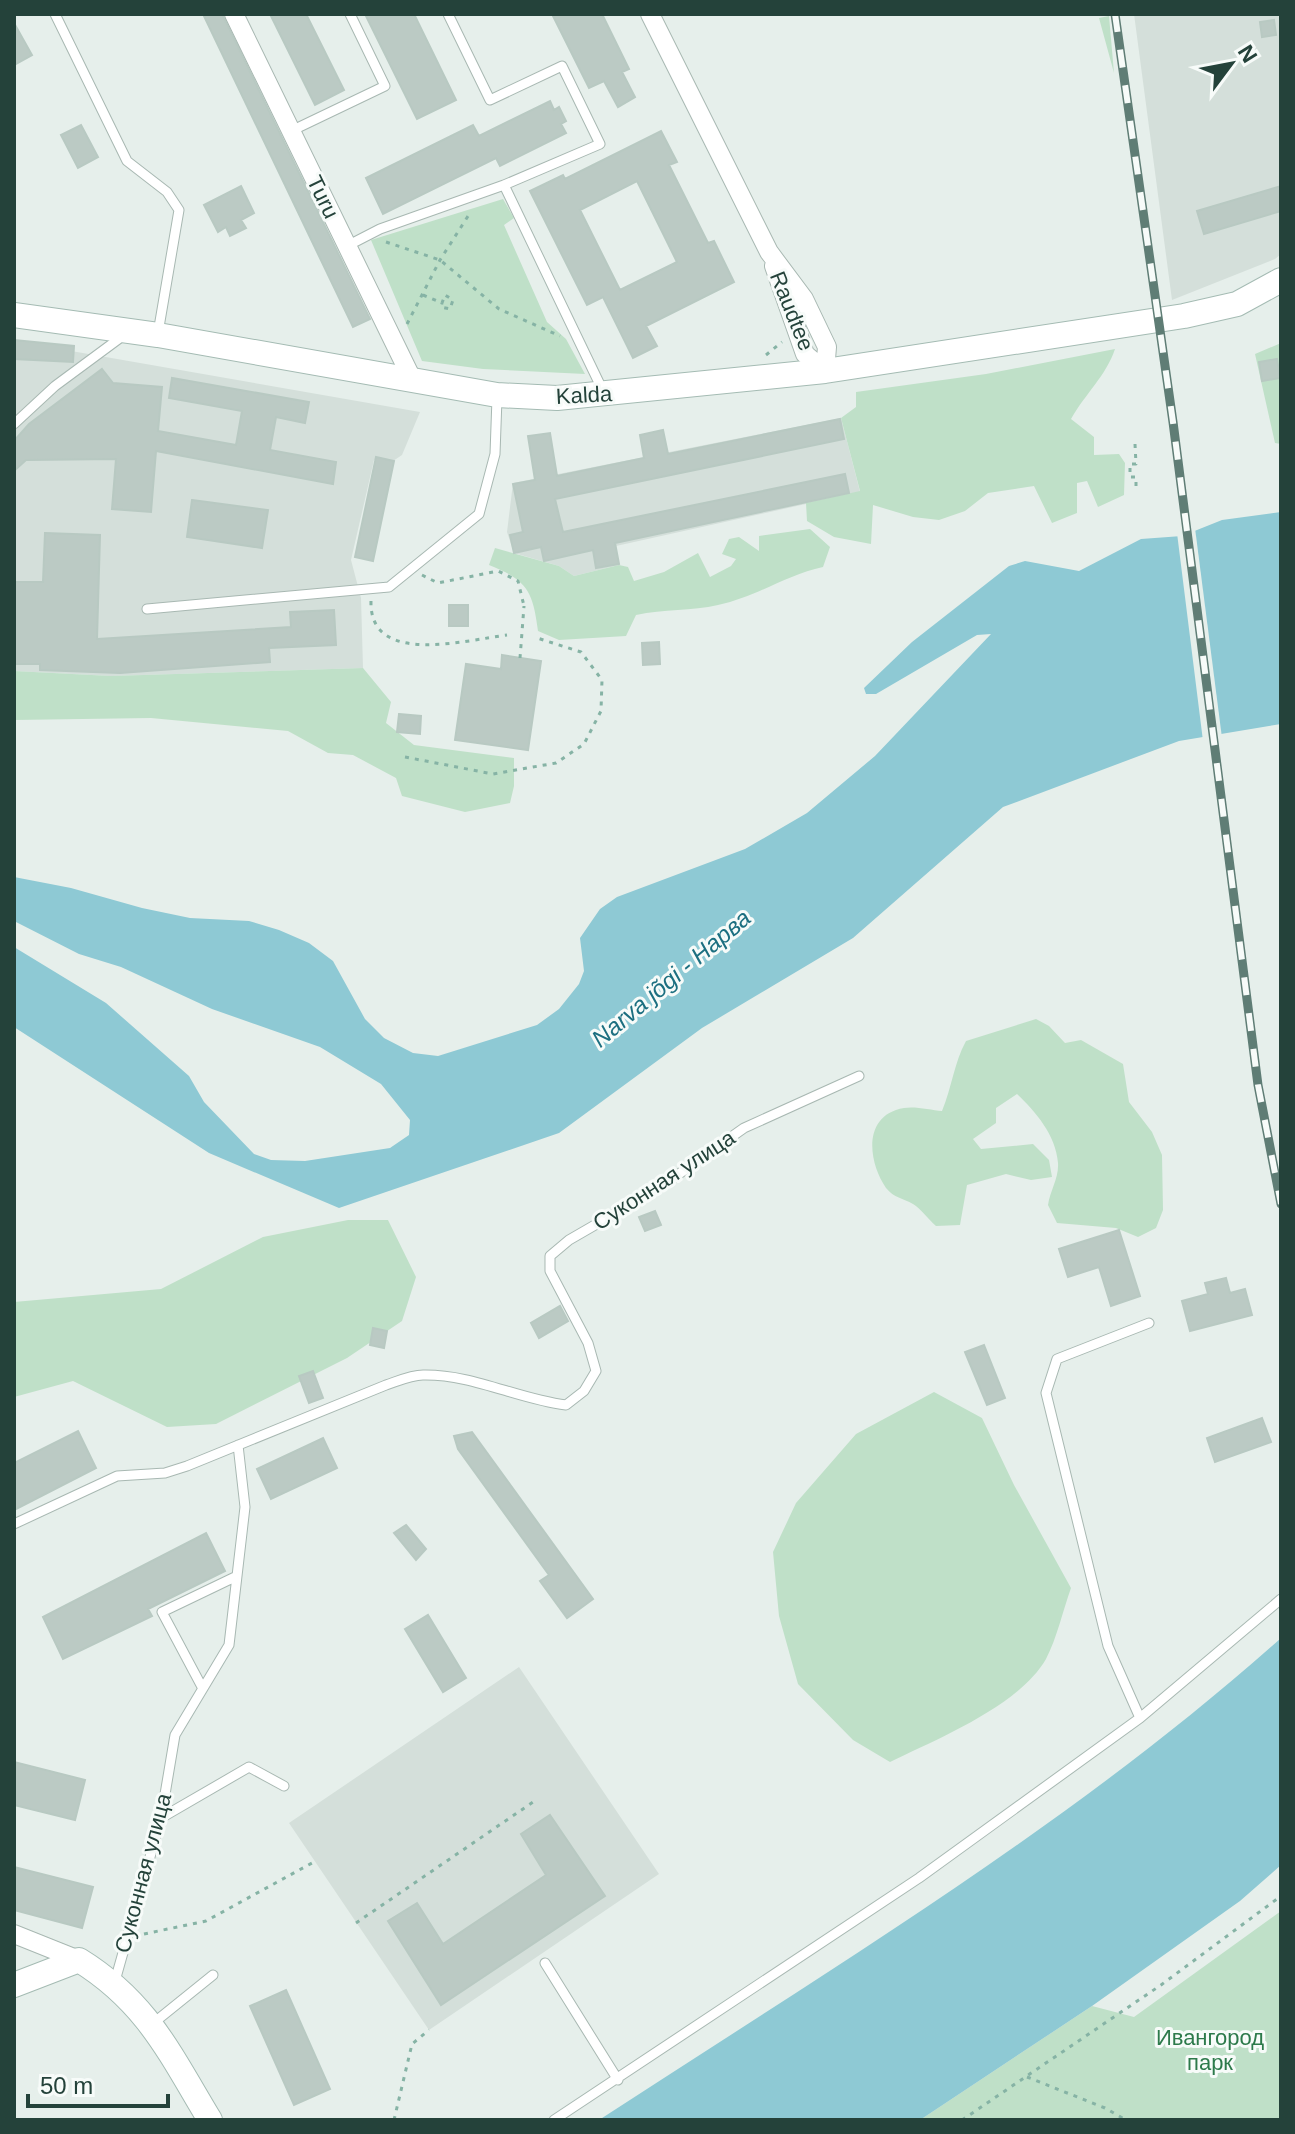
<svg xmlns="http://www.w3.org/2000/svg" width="1295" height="2134" font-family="Arial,sans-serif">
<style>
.built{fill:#d4dfda}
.green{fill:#bfe0c8}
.water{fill:#8ec9d4}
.pier{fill:#e6efeb}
.building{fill:#bbcac4;stroke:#b8c9c2;stroke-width:2;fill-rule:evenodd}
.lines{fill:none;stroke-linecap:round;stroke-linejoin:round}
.lane-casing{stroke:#a8b8b2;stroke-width:11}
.street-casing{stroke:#a8b8b2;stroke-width:20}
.secondary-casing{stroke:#a4bbb3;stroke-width:26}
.path{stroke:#86b3a5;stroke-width:3;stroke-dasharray:4 6;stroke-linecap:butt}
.lane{stroke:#fff;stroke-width:9}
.street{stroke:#fff;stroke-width:18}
.secondary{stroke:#fff;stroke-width:24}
.rail-casing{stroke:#5f7d75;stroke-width:9}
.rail{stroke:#f7fbf9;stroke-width:6;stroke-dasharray:18;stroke-linecap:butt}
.path-bridge{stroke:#86b3a5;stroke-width:3;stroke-dasharray:4 6;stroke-linecap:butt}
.labels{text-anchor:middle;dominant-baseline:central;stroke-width:6;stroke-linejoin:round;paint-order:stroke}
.street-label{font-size:22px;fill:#24423a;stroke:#f7fbf9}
.park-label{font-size:22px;fill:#2d7a4b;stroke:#f7fbf9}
.water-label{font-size:24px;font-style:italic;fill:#1c6f80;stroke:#f7fbf9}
</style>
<rect width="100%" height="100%" fill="#e6efeb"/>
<path class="built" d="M 1134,14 L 1281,14 L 1281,254 L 1275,259 L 1172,300 Z
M 14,341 L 420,412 L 402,455 L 393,461 L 374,460 L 351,560 L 361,598 L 363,668 L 111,676 L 14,671 Z
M 841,418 L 860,492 L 616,546 L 619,565 L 574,576 L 559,566 L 514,553 L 507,532 L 513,483 Z
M 519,1667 L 659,1874 L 429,2030 L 289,1823 Z"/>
<path class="green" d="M 1109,16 L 1114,73 L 1099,18 Z
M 503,199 L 514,218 L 504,225 L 547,322 L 566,339 L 585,374 L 483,369 L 422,361 L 371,240 Z
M 1281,343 L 1281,444 L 1275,443 L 1255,354 Z
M 1115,349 C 1106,376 1085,394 1071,419 L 1094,437 L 1094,455 L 1119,454 L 1125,463 L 1124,495 L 1098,507 L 1087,481 L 1077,483 L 1077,513 L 1052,523 L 1034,486 L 988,493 L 965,511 L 939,520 L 913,517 L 873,505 L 871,544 L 834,537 L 807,521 L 806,503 L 860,491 L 841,418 L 856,407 L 856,392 L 986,374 Z
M 810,529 L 830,547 L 823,567 C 786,575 756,597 718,605 C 692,611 664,609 636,615 L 626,636 L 559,640 L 538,631 C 533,591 527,580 489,565 L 495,548 L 559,566 L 574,576 L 619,565 L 628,567 L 634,581 L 664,572 L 698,553 L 710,577 L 731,566 L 736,559 L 722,554 L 729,539 L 739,537 L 759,551 L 759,536 Z
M 363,668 L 391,702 L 386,723 L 414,745 L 514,758 L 514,786 L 510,803 L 465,812 L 402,796 L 396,778 L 353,755 L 328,753 L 288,731 L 151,718 L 14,720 L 14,671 L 111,676 Z
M 1036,1019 L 1049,1026 L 1065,1043 L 1081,1040 L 1123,1064 L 1129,1102 L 1152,1132 L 1162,1155 L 1163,1210 L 1156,1228 L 1138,1237 L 1116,1228 L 1057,1223 L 1048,1205 C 1050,1191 1059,1178 1058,1163 C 1056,1135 1035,1111 1017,1094 L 996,1108 L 996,1123 L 973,1139 L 981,1149 L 1033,1144 L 1049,1160 L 1052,1177 L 1031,1180 L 1006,1174 L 967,1185 L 960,1225 L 936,1226 C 928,1219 921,1209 913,1204 C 903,1198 894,1198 886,1188 C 868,1162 862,1115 904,1108 C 915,1106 931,1110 942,1111 C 952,1087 954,1063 966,1041 Z
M 348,1220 L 388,1220 L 416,1277 L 402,1321 L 347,1358 L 216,1424 L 167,1427 L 73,1381 L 14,1397 L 14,1302 L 161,1289 L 263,1237 Z
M 934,1392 L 982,1418 L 1014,1485 L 1071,1588 C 1063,1610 1057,1638 1046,1659 C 1019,1706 937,1739 890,1762 L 853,1740 L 798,1684 L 779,1616 L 773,1552 L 796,1503 L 856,1434 Z
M 1281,1911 L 1281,2120 L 920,2120 L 1092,2006 L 1134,2017 Z"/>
<path class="water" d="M 1281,512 L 1281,724 L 1179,741 L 1003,807 L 853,938 L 702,1028 L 559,1133 L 339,1208 L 209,1153 L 14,1027 L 14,947 L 106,1003 L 189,1076 L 204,1102 L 254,1154 L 271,1160 L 305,1161 L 390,1148 L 409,1135 L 410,1120 L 381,1084 L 320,1047 L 212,1009 L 121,967 L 79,954 L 14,921 L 14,877 L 71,888 L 142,908 L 190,918 L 249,921 L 279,930 L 309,943 L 333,961 L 365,1019 L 384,1038 L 413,1053 L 438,1056 L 537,1025 L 559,1009 L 579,984 L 584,971 L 580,938 L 600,909 L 617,897 L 745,849 L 807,813 L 875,756 L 991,634 L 977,635 L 876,694 L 866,694 L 864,688 L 912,642 L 1009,566 L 1025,561 L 1079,571 L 1141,539 L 1182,536 L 1222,520 Z
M 1281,1638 L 1281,1865 L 1240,1901 L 1092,2006 L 920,2120 L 599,2120 C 832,1968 1073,1824 1281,1638 Z"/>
<path class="pier" d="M 1195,528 L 1222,738 L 1203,741 L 1177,533 Z"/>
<path class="building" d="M 203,14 L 222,14 L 370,319 L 353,327 Z
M 270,14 L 306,14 L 344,90 L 315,105 Z
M 365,14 L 414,14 L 456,100 L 417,119 Z
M 552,14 L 602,14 L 629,69 L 622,72 L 635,97 L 618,107 L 604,81 L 589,88 Z
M 1274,20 L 1276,35 L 1262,37 L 1260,22 Z
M 14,23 L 32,55 L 14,65 Z
M 550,101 L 554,110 L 559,107 L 566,121 L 561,124 L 566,133 L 500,166 L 496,158 L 383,214 L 366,178 L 473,125 L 479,136 Z
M 81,125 L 98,157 L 78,168 L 61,135 Z
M 661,131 L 677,162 L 669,165 L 708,243 L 714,241 L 734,282 L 646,326 L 657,346 L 633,358 L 603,297 L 587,305 L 530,191 L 563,175 L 565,179 ZM 637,181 L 677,262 L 620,290 L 580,210 Z
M 241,186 L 254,213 L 241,220 L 246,228 L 230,236 L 226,227 L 218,232 L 204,205 Z
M 1281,186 L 1281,211 L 1204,234 L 1197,211 Z
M 14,340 L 74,346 L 73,362 L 14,359 Z
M 1277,359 L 1280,378 L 1262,381 L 1259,362 Z
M 102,369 L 113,383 L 162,387 L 158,431 L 236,445 L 242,411 L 169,398 L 172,378 L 309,402 L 305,423 L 276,417 L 270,450 L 336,462 L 333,484 L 156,451 L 151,512 L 112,509 L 116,459 L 26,460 L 14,471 L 14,441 L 29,424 Z
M 840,419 L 844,439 L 555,499 L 563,532 L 845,474 L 849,493 L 615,543 L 619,564 L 596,568 L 593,550 L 544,561 L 541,547 L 514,553 L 510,535 L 523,532 L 513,484 L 535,480 L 528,436 L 550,433 L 557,476 L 644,458 L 640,435 L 663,430 L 668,454 Z
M 376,457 L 394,461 L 373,561 L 355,557 Z
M 192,500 L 268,510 L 262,548 L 187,537 Z
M 45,533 L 100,535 L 97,639 L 291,627 L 290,612 L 334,610 L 336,645 L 269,648 L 270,662 L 120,673 L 40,670 L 40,664 L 14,664 L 14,582 L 43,582 Z
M 449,605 L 468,605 L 468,626 L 449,626 Z
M 659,642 L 660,664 L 643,665 L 642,643 Z
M 502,655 L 541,661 L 528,750 L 455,740 L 466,664 L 501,669 Z
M 399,714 L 421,716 L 420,734 L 397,732 Z
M 655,1211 L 661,1225 L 645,1231 L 639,1217 Z
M 1119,1230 L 1140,1296 L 1111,1306 L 1099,1267 L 1068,1277 L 1059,1249 Z
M 1226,1278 L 1230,1293 L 1245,1289 L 1252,1315 L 1190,1331 L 1182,1301 L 1208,1294 L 1205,1283 Z
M 560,1306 L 568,1321 L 539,1338 L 531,1323 Z
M 373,1328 L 387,1331 L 384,1348 L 370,1345 Z
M 984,1345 L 1005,1398 L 987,1405 L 965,1352 Z
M 313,1371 L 323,1398 L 309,1403 L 299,1376 Z
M 1262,1418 L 1271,1442 L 1215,1462 L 1207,1438 Z
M 78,1431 L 96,1468 L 14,1510 L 14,1463 Z
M 472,1432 L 593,1599 L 567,1618 L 540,1581 L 549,1575 L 458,1449 L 454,1436 Z
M 323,1438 L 337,1468 L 271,1499 L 257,1469 Z
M 406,1525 L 426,1549 L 416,1560 L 394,1533 Z
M 206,1533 L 225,1571 L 148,1609 L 152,1616 L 63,1659 L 43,1617 Z
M 428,1615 L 466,1678 L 443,1692 L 405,1629 Z
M 14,1762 L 85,1780 L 75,1820 L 14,1805 Z
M 550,1815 L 605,1896 L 441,2005 L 388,1921 L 417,1903 L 443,1944 L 546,1875 L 521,1834 Z
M 14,1867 L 93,1887 L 82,1928 L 14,1910 Z
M 286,1990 L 330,2089 L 294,2105 L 250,2006 Z"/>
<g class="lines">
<g class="lane-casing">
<path id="lane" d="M 55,14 L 127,161 L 167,192 L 179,210 L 158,333
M 448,14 L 490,100 L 562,66 L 600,144 L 504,185
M 291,131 L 385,86 L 350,14
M 347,246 L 380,229 L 504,185 L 603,391
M 14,424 L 55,386 L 124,335
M 147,609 L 389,587 L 479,514 L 495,454 L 497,398
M 14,1524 L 117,1476 L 165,1473 L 187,1466 L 386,1385 C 398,1381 411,1375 423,1375 C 473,1374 517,1399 566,1405 L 584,1391 L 596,1371 L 588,1343 L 550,1271 L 550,1256 L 569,1240 L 659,1188 L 744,1128 L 859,1076
M 202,1687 L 162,1612 L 237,1576
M 1140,1718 L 1108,1646 L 1046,1393 L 1057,1359 L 1149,1323
M 161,1818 L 249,1767 L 284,1786
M 545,1963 L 618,2080
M 115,1981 L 161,1818 L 175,1735 L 229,1645 L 245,1507 L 238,1445
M 151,2025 L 213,1975
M 554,2120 L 919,1878 L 1140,1718 L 1281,1599"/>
</g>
<g class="street-casing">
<path id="street" d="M 234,14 L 413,381
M 650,14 L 769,252 L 804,299 L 827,347 L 825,371
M 774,266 L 805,354 L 825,371
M 14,1934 L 79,1960"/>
</g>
<g class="secondary-casing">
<path id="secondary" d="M 14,315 L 158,335 L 497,395 L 557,398 L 825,371 L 1184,316 L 1237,304 L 1281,280
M 14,1985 L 79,1960 C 147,2002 170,2054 210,2120"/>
</g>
<path class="path" d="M 386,242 L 440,260 L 499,309 L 560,336
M 423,295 L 442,303 L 445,295 L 453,300 L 450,309 L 441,307 L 442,303
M 407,324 L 440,260 L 470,213
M 766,355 L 782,342
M 1135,444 L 1136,464 L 1130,464 L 1130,477 L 1136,477 L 1136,487
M 422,575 L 438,583 L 498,571 L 518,581 L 524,606
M 371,601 C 369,667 466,640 507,635
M 405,757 L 493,774 L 556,763 L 584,744 L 601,711 L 602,680 L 581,652 L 534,637
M 356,1923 L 536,1800
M 144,1934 L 206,1921 L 312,1863
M 1027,2077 L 1105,2108 L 1126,2120
M 394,2120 L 412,2044 L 429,2030
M 962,2120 L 1161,1985 L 1281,1896"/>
<use href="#lane" class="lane"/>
<use href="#street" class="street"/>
<use href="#secondary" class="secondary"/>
<g class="rail-casing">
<path id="rail" d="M 1115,14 L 1173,422 L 1258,1085 L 1281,1204"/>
</g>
<use href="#rail" class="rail"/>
<path class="path-bridge" d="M 520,658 L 524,606"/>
</g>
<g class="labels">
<g class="street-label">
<text transform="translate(323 197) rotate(64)">Turu</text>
<text transform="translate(792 311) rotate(68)">Raudtee</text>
<text transform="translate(584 395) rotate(-3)">Kalda</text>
<text transform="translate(664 1180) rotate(-33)">Суконная улица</text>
<text transform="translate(143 1873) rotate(-75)">Суконная улица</text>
</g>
<g class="park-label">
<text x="1210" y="2037">Ивангород<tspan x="1210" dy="25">парк</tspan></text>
</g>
<g class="water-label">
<text transform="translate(671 978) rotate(-40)">Narva jõgi - Нарва</text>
</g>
</g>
<rect width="1295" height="2134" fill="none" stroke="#24423a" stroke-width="32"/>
<g transform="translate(1231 64) rotate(58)" stroke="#f7fbf9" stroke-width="6" paint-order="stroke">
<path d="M0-6L14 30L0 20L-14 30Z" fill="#24423a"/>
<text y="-12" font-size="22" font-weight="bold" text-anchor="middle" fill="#24423a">N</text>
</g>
<path d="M28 2094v12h140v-12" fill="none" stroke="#24423a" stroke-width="4"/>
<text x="40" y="2094" font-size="24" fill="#24423a" stroke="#f7fbf9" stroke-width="6" paint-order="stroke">50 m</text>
</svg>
